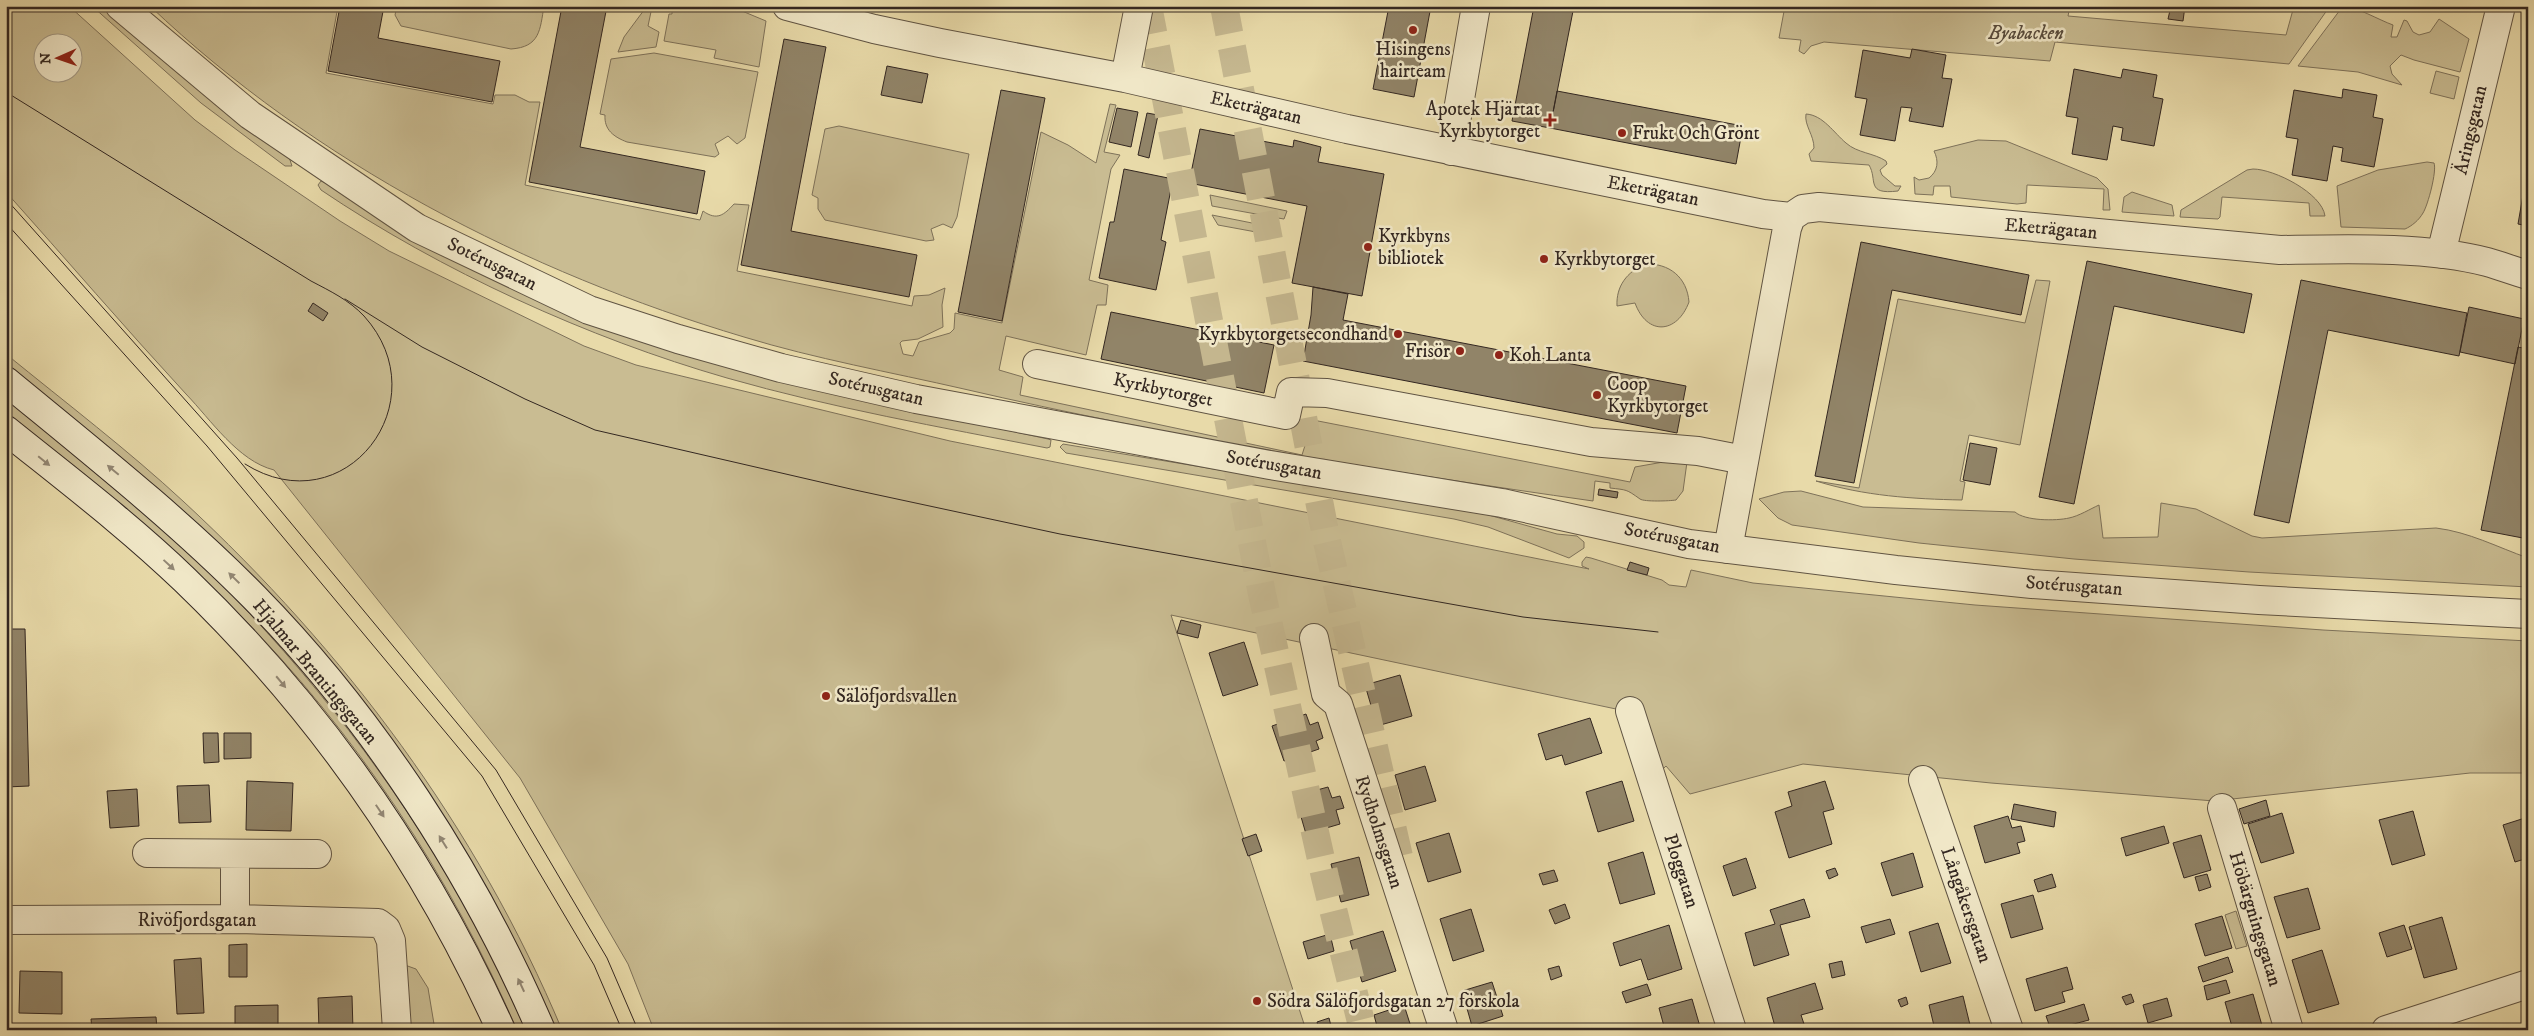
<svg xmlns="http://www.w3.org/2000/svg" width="2534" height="1036" font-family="'IM FELL DW Pica',serif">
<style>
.green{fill:#c9bc92;stroke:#7e725a;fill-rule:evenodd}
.building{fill:#918468;stroke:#332721}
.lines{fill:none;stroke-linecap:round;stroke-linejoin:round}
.trunk-tunnel{stroke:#c4b68e;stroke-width:28;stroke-dasharray:28 14;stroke-linecap:butt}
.minor-casing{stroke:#605443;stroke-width:30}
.tertiary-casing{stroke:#605443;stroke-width:30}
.secondary-casing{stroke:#332721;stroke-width:30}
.minor{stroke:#f0e7c7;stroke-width:28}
.tertiary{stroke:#f0e7c7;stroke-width:28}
.secondary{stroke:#f0e7c7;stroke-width:28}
.tram{stroke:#332721;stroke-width:1}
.oneway{fill:#928774}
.poi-dot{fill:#8f2418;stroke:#f0e7c7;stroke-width:2}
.labels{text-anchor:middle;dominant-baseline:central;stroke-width:5;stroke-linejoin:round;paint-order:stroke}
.park-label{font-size:19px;font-style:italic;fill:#584c3d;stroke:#f0e7c7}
.poi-label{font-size:19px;fill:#332721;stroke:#f0e7c7;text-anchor:start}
.street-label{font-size:19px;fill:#332721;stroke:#f0e7c7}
</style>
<rect width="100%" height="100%" fill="#e8daa9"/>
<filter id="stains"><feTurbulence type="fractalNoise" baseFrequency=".004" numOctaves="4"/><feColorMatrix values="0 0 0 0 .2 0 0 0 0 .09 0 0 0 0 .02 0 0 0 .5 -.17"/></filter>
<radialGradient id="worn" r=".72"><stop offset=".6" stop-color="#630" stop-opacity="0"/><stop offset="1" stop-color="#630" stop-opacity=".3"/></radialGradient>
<path class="green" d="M 6,6 L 69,6 L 195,120 L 235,150 L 340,221 L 389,251 L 584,346 L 636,365 L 950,441 L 1589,569 L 1582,566 L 1582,562 L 1586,557 L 1591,558 L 1662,580 L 1669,585 L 1686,587 L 1691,570 L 1753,583 L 1975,605 L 2323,630 L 2528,641 L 2528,773 L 2470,773 L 2214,801 L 1991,783 L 1803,764 L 1690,794 L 1666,766 L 1661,771 L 1646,744 L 1616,709 L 1171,615 L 1306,1030 L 654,1030 L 628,964 L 520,778 L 274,470 C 238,461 211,420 186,394 C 125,328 66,259 6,192 ZM 42,42 L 72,42 L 72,72 L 42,72 Z
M 92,6 L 107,6 L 289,157 L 292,166 L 285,166 L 201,103 Z
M 150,6 L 338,6 L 326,73 L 493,104 L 495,95 L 515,95 L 529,102 L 540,102 L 525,185 L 700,220 L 703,211 C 717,221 724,215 734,204 L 749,205 L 737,271 L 912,306 L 914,296 L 929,295 L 945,288 L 942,305 L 943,327 L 918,339 L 902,341 L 900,343 L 903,354 L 913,356 L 919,342 L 950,333 L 954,329 L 955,313 L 1002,323 L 1041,132 L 1068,145 L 1096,163 L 1110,104 L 1116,105 L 1104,152 L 1120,155 L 1111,169 L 1089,280 L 1108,285 L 1106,305 L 1097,305 L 1086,355 L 1006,336 L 999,370 L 1023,377 L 1020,395 L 1302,455 L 1313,420 L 1630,482 L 1635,467 L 1669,461 L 1687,462 L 1683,491 L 1676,500 C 1670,501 1644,502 1640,499 C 1626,489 1627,490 1610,488 L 1610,483 L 1595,481 L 1593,501 C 1382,471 1171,437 964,389 C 890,372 816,359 744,337 C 526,272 315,163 150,6 Z
M 397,6 L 544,6 C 540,30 540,47 511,49 L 401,26 L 395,15 Z
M 647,6 L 730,6 L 766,21 L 759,67 L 714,58 L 716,50 L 664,41 L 669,14 L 672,14 L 672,10 L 652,7 L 648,26 L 659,32 L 656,47 L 618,52 L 624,37 Z
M 1785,6 L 2070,6 L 2068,16 L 2286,35 L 2294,6 L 2330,6 L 2289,64 L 2055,42 L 2050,61 L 1824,42 L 1811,46 L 1804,54 L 1799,51 L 1801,40 L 1779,38 Z
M 2343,6 C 2355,6 2379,20 2393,25 L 2391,37 L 2397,37 L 2404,20 L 2407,21 L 2413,32 L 2419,35 L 2430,32 L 2439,19 L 2469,39 L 2460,72 L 2414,60 L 2401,55 L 2390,66 L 2392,74 L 2402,85 L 2358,72 L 2298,66 Z
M 654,53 L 758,72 L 745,138 L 737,144 L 728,136 L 715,144 L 719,154 L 715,157 L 627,142 C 614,137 604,130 605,115 L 600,114 L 611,59 Z
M 2436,71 L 2459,77 L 2454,99 L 2430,93 Z
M 1806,114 C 1823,115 1834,133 1846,143 C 1857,153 1874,153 1886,161 L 1887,164 L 1880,170 L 1882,175 L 1895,186 L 1901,186 L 1898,191 C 1865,195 1878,180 1869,165 L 1811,161 L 1809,154 L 1814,148 C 1814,135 1804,125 1806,114 Z
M 839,126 L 969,154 L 957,217 L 952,228 L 943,224 L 931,229 L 934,240 L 926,241 L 825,220 L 818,209 L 818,198 L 812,195 L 825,129 Z
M 1978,140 L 2006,141 L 2097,178 L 2108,189 L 2110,210 L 2103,210 L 2104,189 L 2027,185 L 2026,203 L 2017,204 L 1951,197 L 1950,186 L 1934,186 L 1933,195 L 1915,194 L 1914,177 L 1919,180 L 1929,178 C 1938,171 1939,161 1934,151 Z
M 2427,162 L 2434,163 C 2437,171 2428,205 2423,213 C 2419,220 2412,226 2405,229 L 2341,227 L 2337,186 L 2378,170 Z
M 2253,169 C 2274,169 2322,193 2325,216 L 2310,216 L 2309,203 L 2222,197 L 2220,217 L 2218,219 L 2180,217 L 2181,210 L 2247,170 Z
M 321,181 L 774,380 L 1048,439 L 1051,440 L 1050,447 L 1047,448 C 940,427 832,408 727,378 C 588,338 441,271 321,190 L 318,185 Z
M 2132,192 L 2172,205 L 2174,216 L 2122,212 L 2124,197 Z
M 1210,195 L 1287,211 L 1284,219 L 1278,218 L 1212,206 Z
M 1212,215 L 1277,228 L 1267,234 L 1218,225 Z
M 1645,264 C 1669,263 1687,277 1689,302 C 1677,334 1647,336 1635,303 L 1617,306 C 1616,286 1627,272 1645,264 Z
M 2036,280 L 2050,281 L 2020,445 L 1969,435 L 1960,481 L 1965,482 L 1962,500 C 1913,499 1864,496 1816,481 L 1859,488 L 1898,299 L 2025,323 Z
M 6,354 C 66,403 128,450 184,502 C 345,651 477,827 562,1030 L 555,1030 L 531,975 L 499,912 L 249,573 C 173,498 88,433 6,364 Z
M 6,397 C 70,450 136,501 196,559 C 294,654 379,761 449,878 C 478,926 502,978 526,1030 L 517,1030 C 451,877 355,731 237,612 C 165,540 86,476 6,412 Z
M 1063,444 L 1485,514 L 1557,534 L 1577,536 L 1584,542 L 1584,548 L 1569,558 L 1488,527 L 1454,519 L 1066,453 L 1060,447 Z
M 1801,491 L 1863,507 L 2015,512 C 2025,521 2056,521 2069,518 C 2079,516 2090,509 2099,505 L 2103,538 L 2158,537 L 2161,503 L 2196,509 L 2252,536 L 2262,538 L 2436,528 C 2469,532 2497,547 2528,558 L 2528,587 L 2249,572 L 2074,559 L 1919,543 L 1792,525 L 1778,518 L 1759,499 L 1784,492 Z
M 2236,911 L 2247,946 L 2236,949 L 2225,915 Z
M 402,964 L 416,969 L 428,988 L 435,1030 L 407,1030 Z"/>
<path class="building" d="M 340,6 L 384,6 L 378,38 L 500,61 L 492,102 L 328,71 Z
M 562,6 L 607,6 L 580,147 L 705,171 L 697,214 L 529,182 Z
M 1389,6 L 1431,6 L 1414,97 L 1373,89 Z
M 1534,6 L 1574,6 L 1550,128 L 1512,121 Z
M 2171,6 L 2185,6 L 2183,21 L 2168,19 Z
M 784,39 L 826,47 L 791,231 L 917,255 L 909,297 L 741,265 Z
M 1912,49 L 1946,55 L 1942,78 L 1952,79 L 1943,127 L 1909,121 L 1912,108 L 1901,107 L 1895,141 L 1860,135 L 1867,99 L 1855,97 L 1863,50 L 1910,58 Z
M 887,66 L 928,74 L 922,103 L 881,95 Z
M 2074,69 L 2121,78 L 2123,69 L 2157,75 L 2153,97 L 2163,99 L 2154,146 L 2121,140 L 2123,128 L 2113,126 L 2107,160 L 2072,154 L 2078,118 L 2066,116 Z
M 2343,89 L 2377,95 L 2373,117 L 2383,119 L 2374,167 L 2341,161 L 2343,148 L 2333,146 L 2327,181 L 2292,175 L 2298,139 L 2286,137 L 2294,90 L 2342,98 Z
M 1001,90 L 1045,98 L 1002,321 L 958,312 Z
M 1557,91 L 1743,126 L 1736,164 L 1550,128 Z
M 1117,108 L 1138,112 L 1131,147 L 1109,142 Z
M 1147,113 L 1158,115 L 1149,158 L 1138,155 Z
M 1200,129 L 1293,147 L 1294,140 L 1321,147 L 1318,162 L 1384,174 L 1362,296 L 1292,283 L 1307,206 L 1189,183 Z
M 2528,166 L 2528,226 L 2518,224 Z
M 1124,169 L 1173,179 L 1161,240 L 1166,242 L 1156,290 L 1099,278 L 1110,222 L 1114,222 Z
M 1861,242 L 2029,275 L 2021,315 L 1892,290 L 1854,483 L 1815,476 Z
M 2087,261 L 2252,294 L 2244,333 L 2114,306 L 2074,504 L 2039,497 Z
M 2301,280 L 2467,313 L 2459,356 L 2328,330 L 2289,523 L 2254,515 Z
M 1313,287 L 1348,294 L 1343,320 L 1686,386 L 1677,433 L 1303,361 L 1311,315 Z
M 313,303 L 328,313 L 323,321 L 308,311 Z
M 2469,307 L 2524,319 L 2515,364 L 2460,352 Z
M 1111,312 L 1274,345 L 1264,393 L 1101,359 Z
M 2518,347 L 2528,349 L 2528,539 L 2481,530 Z
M 1970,443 L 1997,448 L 1990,485 L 1963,480 Z
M 1599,489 L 1618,492 L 1617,498 L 1598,495 Z
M 1630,562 L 1649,568 L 1647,575 L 1627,570 Z
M 1181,620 L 1201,625 L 1198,638 L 1177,633 Z
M 6,629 L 25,629 L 29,786 L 6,787 Z
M 1244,642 L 1258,685 L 1223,696 L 1209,653 Z
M 1400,675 L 1412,716 L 1377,726 L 1365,685 Z
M 1306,714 L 1310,725 L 1318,722 L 1323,738 L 1316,741 L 1319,749 L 1284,761 L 1272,726 Z
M 1590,718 L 1602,753 L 1565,765 L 1562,755 L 1546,760 L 1538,734 Z
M 203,733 L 218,733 L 219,762 L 204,763 Z
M 224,733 L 251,733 L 251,758 L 224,759 Z
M 1425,766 L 1436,801 L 1405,810 L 1395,775 Z
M 247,781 L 293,783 L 291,831 L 246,830 Z
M 1622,781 L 1634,821 L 1598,832 L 1586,792 Z
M 1825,781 L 1834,809 L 1823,812 L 1832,844 L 1789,858 L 1775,812 L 1792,806 L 1788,792 Z
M 209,785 L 211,822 L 179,823 L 177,786 Z
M 1328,787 L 1332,798 L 1340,796 L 1344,808 L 1336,810 L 1340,824 L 1306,834 L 1295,796 Z
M 137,789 L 139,826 L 110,828 L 107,791 Z
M 2266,800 L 2270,816 L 2244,824 L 2239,809 Z
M 2014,804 L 2056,812 L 2054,827 L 2011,819 Z
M 2413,811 L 2425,855 L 2392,865 L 2379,820 Z
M 2282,813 L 2294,853 L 2261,863 L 2248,824 Z
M 2008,816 L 2012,828 L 2021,826 L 2025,841 L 2017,843 L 2020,853 L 1985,863 L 1974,826 Z
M 2528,817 L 2528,858 L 2515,862 L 2503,825 Z
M 2164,826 L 2169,843 L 2126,856 L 2121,838 Z
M 1449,833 L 1461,872 L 1428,882 L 1416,843 Z
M 1256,834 L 1262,851 L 1248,856 L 1242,839 Z
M 2201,835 L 2211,870 L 2184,878 L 2173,843 Z
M 1643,852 L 1655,894 L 1620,904 L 1608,863 Z
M 1913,853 L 1923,887 L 1892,896 L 1881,863 Z
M 1359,857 L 1369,895 L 1341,902 L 1331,864 Z
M 1746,858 L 1756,888 L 1733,896 L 1723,866 Z
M 1835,868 L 1838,875 L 1829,879 L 1826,871 Z
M 1554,870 L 1558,881 L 1543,885 L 1539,874 Z
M 2052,874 L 2056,887 L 2038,892 L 2034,880 Z
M 2207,874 L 2211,887 L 2199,891 L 2195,877 Z
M 2308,888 L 2320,929 L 2287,938 L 2274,897 Z
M 2033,895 L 2043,929 L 2011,938 L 2001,904 Z
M 1804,899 L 1810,917 L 1780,925 L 1789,955 L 1754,966 L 1745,933 L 1775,924 L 1770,910 Z
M 1565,904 L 1570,918 L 1555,924 L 1549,910 Z
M 1471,909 L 1484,951 L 1453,961 L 1440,919 Z
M 2222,916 L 2232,948 L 2205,956 L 2195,924 Z
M 2442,917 L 2457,969 L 2424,978 L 2409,927 Z
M 1890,919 L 1895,934 L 1866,943 L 1861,927 Z
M 1938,923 L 1951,963 L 1921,972 L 1909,932 Z
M 1669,925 L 1682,969 L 1648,980 L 1641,959 L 1620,966 L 1613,943 Z
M 2404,925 L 2412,949 L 2387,957 L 2379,933 Z
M 1383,931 L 1396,971 L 1362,982 L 1350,941 Z
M 1330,934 L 1334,951 L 1308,959 L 1303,942 Z
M 247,944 L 247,977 L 229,977 L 229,945 Z
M 2322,950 L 2339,1004 L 2308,1013 L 2292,960 Z
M 2228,957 L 2233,972 L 2203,982 L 2198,967 Z
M 201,958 L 204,1013 L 177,1014 L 174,960 Z
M 1842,961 L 1845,975 L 1832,978 L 1829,964 Z
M 1559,966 L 1562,976 L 1551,980 L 1548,969 Z
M 2067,967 L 2073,989 L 2062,992 L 2065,1002 L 2035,1011 L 2026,979 Z
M 20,971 L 62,972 L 62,1014 L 19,1013 Z
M 2226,980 L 2230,993 L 2207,1000 L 2204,986 Z
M 1492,982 L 1503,1016 L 1472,1026 L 1462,991 Z
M 1815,983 L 1823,1009 L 1801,1015 L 1805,1027 L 1795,1030 L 1776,1030 L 1767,998 Z
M 1647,984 L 1651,995 L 1626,1003 L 1622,992 Z
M 2131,994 L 2134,1002 L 2126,1005 L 2122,997 Z
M 2253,994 L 2263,1029 L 2233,1030 L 2225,1002 Z
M 352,996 L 353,1030 L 319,1030 L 318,998 Z
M 1963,996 L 1971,1029 L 1935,1030 L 1929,1005 Z
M 1906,997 L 1908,1004 L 1901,1007 L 1898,1000 Z
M 2167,998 L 2172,1016 L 2148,1023 L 2143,1005 Z
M 1692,999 L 1701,1030 L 1665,1030 L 1659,1008 Z
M 2084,1004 L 2089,1020 L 2051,1030 L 2046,1016 Z
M 278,1005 L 278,1030 L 235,1030 L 235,1006 Z
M 1404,1005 L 1412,1030 L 1378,1030 L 1374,1015 Z
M 156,1017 L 157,1030 L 92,1030 L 91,1019 Z
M 1329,1018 L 1332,1030 L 1319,1030 L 1317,1022 Z
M 2087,1025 L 2088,1030 L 2071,1030 Z"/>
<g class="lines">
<path class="trunk-tunnel" d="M 1148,6 L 1262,594 L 1325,877 L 1363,1030
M 1224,6 L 1326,537 L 1400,861"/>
<g class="minor-casing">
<path id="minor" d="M 787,6 L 874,29 L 940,43 L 1125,78 L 1347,129 L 1763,214 L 1791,217 L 1803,209 L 1819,207 L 2280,250 C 2343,249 2427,246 2487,262 C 2501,266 2514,271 2528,275
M 1125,78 L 1139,6
M 1451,151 L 1476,6
M 2441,254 L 2501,6
M 1037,364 L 1286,415 L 1291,392 L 1327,393 L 1591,442 L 1698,451 L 1744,460
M 1728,549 L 1787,228 L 1791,217
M 1314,638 L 1326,694 L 1338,704 L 1444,1030
M 1630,711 L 1732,1030
M 1923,780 L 2009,1030
M 2222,808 L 2289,1030
M 147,853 L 317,854
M 235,919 L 235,855
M 6,920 L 238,919 L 378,923 L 386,929 L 391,941 L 397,1030
M 2386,1030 L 2528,984"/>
</g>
<g class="tertiary-casing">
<path id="tertiary" d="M 120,6 L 250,115 L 417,228 L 589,310 L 678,339 L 781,368 L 916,399 L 1270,465 L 1502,503 L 1689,544 L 1896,570 L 2032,584 L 2259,600 L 2528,614"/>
</g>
<g class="secondary-casing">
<path id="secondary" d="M 6,381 C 91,451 177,519 254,597 C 373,718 474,874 541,1030
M 6,430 C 67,479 129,526 185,580 C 318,708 425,861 501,1030"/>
</g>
<use href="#minor" class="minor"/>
<use href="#tertiary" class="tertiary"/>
<use href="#secondary" class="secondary"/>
<path class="tram" d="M 6,92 L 311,281 C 330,291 349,300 364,316 C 441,401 345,527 245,464
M 6,199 L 237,458 L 496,770 L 607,958 L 638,1030
M 6,223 L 207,446 L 482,776 L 594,965 L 622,1030
M 345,299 L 422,347 L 525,399 L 595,430 L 855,490 L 1060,534 L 1523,617 L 1658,632"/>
</g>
<defs><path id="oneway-solid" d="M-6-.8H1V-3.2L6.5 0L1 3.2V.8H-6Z" transform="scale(1.25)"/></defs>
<g class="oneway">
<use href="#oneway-solid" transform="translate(44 461) rotate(39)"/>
<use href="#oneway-solid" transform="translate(113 470) rotate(-140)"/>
<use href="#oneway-solid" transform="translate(169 565) rotate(43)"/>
<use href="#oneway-solid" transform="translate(234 578) rotate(-136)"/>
<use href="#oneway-solid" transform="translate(281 682) rotate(50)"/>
<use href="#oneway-solid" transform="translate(380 811) rotate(56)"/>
<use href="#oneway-solid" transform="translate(443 842) rotate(-122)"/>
<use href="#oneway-solid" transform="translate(521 985) rotate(-115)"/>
</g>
<g class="poi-dot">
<circle cx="1413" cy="30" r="5"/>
<path d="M1547.5 112.5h5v5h5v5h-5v5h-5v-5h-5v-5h5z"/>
<circle cx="1622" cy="133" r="5"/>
<circle cx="1368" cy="247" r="5"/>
<circle cx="1544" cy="259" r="5"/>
<circle cx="1398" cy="334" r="5"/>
<circle cx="1460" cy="351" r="5"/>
<circle cx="1499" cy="355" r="5"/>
<circle cx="1597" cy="395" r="5"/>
<circle cx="826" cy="696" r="5"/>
<circle cx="1257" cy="1001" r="5"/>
</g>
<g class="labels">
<g class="park-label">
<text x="2026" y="33">Byabacken</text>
</g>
<g class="poi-label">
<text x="1413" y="49" text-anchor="middle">Hisingens<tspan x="1413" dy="22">hairteam</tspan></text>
<text x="1540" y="109" text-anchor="end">Apotek Hjärtat<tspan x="1540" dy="22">Kyrkbytorget</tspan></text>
<text x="1632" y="133">Frukt Och Grönt</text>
<text x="1378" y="236">Kyrkbyns<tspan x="1378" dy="22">bibliotek</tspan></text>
<text x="1554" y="259">Kyrkbytorget</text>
<text x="1388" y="334" text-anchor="end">Kyrkbytorgetsecondhand</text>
<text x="1450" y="351" text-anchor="end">Frisör</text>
<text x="1509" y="355">Koh Lanta</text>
<text x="1607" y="384">Coop<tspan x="1607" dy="22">Kyrkbytorget</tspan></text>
<text x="836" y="696">Sälöfjordsvallen</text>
<text x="1267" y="1001">Södra Sälöfjordsgatan 27 förskola</text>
</g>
<g class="street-label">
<text transform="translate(1256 108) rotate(13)">Eketrägatan</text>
<text transform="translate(2471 130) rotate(-77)">Äringsgatan</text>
<text transform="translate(1653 191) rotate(11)">Eketrägatan</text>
<text transform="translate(2051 229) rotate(5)">Eketrägatan</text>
<text transform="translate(492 264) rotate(26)">Sotérusgatan</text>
<text transform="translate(876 389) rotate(13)">Sotérusgatan</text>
<text transform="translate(1163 390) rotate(12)">Kyrkbytorget</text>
<text transform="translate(1274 465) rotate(10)">Sotérusgatan</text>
<text transform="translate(1672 538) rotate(11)">Sotérusgatan</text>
<text transform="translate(2074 586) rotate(4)">Sotérusgatan</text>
<text transform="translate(315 672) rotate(50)">Hjalmar Brantingsgatan</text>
<text transform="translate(1379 832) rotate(72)">Rydholmsgatan</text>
<text transform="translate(1681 871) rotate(72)">Ploggatan</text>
<text transform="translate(1966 905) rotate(71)">Långåkersgatan</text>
<text transform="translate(2255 919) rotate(73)">Höbärgningsgatan</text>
<text x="197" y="920">Rivöfjordsgatan</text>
</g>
</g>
<rect width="2534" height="1036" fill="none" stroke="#e8daa9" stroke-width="25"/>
<rect x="8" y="8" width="2519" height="1021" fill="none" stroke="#332721" stroke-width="2.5"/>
<rect x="12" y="12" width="2509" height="1011" fill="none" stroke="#332721"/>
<g transform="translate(58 58) rotate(268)"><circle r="24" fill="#f0e7c7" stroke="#a49a85"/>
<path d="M0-4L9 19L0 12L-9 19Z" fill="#8f2418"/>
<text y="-8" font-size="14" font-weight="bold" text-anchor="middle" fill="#332721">N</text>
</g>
<rect width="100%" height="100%" filter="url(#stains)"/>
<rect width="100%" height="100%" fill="url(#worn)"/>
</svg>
